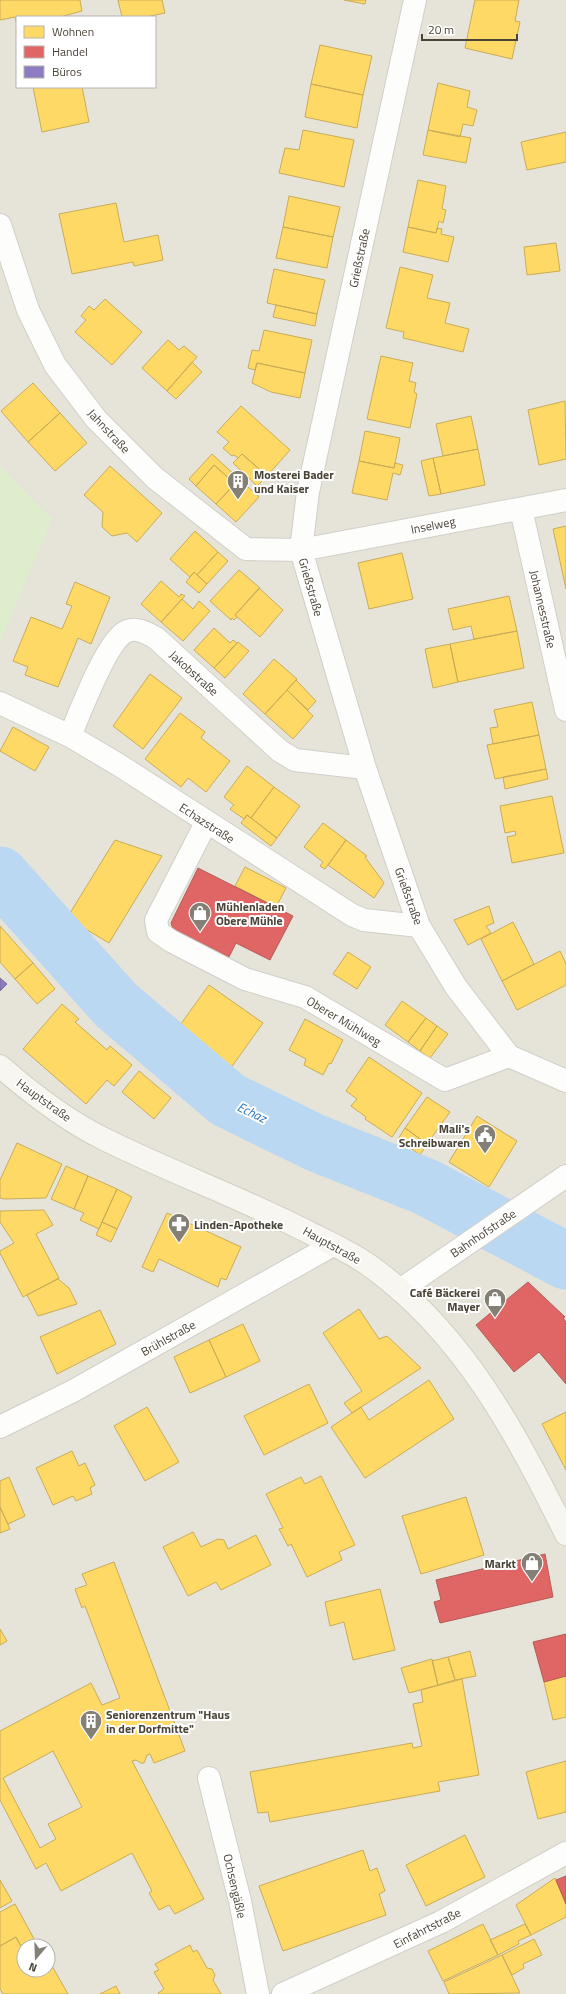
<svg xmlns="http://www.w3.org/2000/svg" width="566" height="1994" font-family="'Titillium Web',sans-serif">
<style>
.residential{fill:#e6e3d9;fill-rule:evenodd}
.green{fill:#deeecc}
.homes{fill:#ffd966;stroke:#c9ac58;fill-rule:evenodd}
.shops{fill:#e06666;stroke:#b35c58}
.offices{fill:#8e7cc3;stroke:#7a6b99}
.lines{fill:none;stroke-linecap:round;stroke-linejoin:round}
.river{stroke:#bbd8f2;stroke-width:57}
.street-casing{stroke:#d0cfc9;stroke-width:24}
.secondary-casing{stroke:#d2cfc3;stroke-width:24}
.street{stroke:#fdfdfc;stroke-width:22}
.secondary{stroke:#f7f6f0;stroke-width:22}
.labels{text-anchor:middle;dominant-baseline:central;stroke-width:4;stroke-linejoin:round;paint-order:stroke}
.street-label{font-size:12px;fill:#4a4337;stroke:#fff}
.poi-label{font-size:12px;font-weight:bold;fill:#4a4337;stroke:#fff;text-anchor:start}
.water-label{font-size:13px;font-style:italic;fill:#2a75bc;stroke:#fff}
</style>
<rect width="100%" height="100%" fill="#f2f1ec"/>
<path class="residential" d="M 0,0 L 566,0 L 566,1994 L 0,1994 ZM 17,17 L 155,17 L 155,87 L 17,87 ZM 24,1946 L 48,1946 L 48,1970 L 24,1970 Z"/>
<path class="green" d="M 0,466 L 52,519 L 0,642 Z"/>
<path class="homes" d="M 0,0 L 80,0 L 82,11 L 60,17 L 17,17 L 17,25 L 15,17 L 0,20 Z
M 118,0 L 162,0 L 165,13 L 146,17 L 122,17 Z
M 344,0 L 366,0 L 365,4 Z
M 475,0 L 519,0 L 515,21 L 520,22 L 512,59 L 465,48 Z
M 320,45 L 372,56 L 363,95 L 311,84 Z
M 438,83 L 470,91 L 467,107 L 477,110 L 473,126 L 463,124 L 460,137 L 428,130 Z
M 311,84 L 363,95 L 357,128 L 305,117 Z
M 33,87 L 82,87 L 89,122 L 42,132 Z
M 303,130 L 354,140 L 344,187 L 279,173 L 285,148 L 299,150 Z
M 428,130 L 471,138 L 466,163 L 423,155 Z
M 566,132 L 566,162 L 527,170 L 521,142 Z
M 418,180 L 446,186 L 442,209 L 446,210 L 443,223 L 439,221 L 436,233 L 408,227 Z
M 289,196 L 340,207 L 333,237 L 283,227 Z
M 116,203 L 124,242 L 158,235 L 163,260 L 134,266 L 133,262 L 72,274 L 59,214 Z
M 283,227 L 333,237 L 327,268 L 276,258 Z
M 408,227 L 436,233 L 437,228 L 442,229 L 441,234 L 454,237 L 448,262 L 403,252 Z
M 556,243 L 560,271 L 527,275 L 524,247 Z
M 400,267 L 433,275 L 427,298 L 450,303 L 445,323 L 469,329 L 463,352 L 403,338 L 404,332 L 386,328 Z
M 274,269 L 325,280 L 317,314 L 267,303 Z
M 105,299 L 142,332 L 112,365 L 75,332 L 86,320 L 81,316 L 89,306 L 94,310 Z
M 276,305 L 317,314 L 315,326 L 273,317 Z
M 264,330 L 312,340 L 305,373 L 257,363 L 255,370 L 248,368 L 252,350 L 259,351 Z
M 168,340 L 179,350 L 184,346 L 197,357 L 167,391 L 142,368 Z
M 381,356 L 413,363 L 409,381 L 416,383 L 414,392 L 417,394 L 410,428 L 367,419 Z
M 192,362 L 202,372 L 176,399 L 167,391 Z
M 257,363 L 305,373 L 300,398 L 271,392 L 252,383 Z
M 33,383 L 60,413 L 28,442 L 1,411 Z
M 565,401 L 566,459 L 539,465 L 528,410 Z
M 241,406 L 290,450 L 267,476 L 242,454 L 238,458 L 234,455 L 232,456 L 223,448 L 229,442 L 217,432 Z
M 60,413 L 87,443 L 55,471 L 28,442 Z
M 471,416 L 478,449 L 443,456 L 436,424 Z
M 365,431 L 400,438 L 394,468 L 359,461 Z
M 478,449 L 485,485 L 441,494 L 433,458 Z
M 212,454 L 239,479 L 238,481 L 234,478 L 232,481 L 214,465 L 196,486 L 189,479 Z
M 242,454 L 267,476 L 257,486 L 233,463 Z
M 433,458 L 441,494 L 429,496 L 421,461 Z
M 359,461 L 394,468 L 395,463 L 403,465 L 400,475 L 393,473 L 387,500 L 352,493 Z
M 214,465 L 232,481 L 234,478 L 238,481 L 216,504 L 196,486 Z
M 110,466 L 162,513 L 137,542 L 127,533 L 112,536 L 102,527 L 103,512 L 84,495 Z
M 239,479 L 259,497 L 236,522 L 216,504 Z
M 566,526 L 566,589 L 553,529 Z
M 195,531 L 218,552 L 197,575 L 194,572 L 190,577 L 170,559 Z
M 218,552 L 228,561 L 207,584 L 197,575 Z
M 402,553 L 413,599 L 369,609 L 358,563 Z
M 239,570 L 260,588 L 235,615 L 237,617 L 234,620 L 232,618 L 231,620 L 210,601 Z
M 194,572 L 207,584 L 199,593 L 186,582 Z
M 161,581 L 179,597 L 181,594 L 185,596 L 161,622 L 141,604 Z
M 75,582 L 110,597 L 91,644 L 78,638 L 58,687 L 25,675 L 28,667 L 13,661 L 31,617 L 62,629 L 72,606 L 66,604 Z
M 259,588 L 283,610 L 260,637 L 235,615 Z
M 509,596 L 517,631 L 474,639 L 471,626 L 453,630 L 448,609 Z
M 182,599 L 193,609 L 199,601 L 210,611 L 183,641 L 161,622 Z
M 214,628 L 230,643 L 233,640 L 237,643 L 214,668 L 194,650 Z
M 517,631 L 524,668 L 458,682 L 450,644 Z
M 238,642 L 249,651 L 225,678 L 214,668 Z
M 450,644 L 458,682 L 433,688 L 425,649 Z
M 274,659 L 297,679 L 265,714 L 243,694 Z
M 150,674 L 182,698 L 143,749 L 113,726 Z
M 296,680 L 316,701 L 308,710 L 287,690 Z
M 287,690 L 313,716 L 293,739 L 265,714 Z
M 532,702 L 539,735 L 493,744 L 490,728 L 498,727 L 494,710 Z
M 180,713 L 205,732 L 201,738 L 230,761 L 206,792 L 188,778 L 181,787 L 145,759 Z
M 13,727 L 49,747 L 35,771 L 0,751 Z
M 539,735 L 546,769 L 495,779 L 487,745 Z
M 247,766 L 274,787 L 251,818 L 247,815 L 244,819 L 230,809 L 234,805 L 224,797 Z
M 546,769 L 548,779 L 505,789 L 503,777 Z
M 274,787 L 300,806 L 277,838 L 251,818 Z
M 552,796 L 564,853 L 512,863 L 507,837 L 516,835 L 515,831 L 505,833 L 500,806 Z
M 247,815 L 277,838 L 271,846 L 241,823 Z
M 323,823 L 346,840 L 325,869 L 320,866 L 323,862 L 304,847 Z
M 115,840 L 162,856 L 109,943 L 67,918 Z
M 346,840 L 367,856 L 365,857 L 384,883 L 374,898 L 328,865 Z
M 245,867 L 286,888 L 276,907 L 235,886 Z
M 489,906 L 494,923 L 486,926 L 491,933 L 468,945 L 454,920 Z
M 513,922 L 534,964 L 502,981 L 481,939 Z
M 0,926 L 33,963 L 15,979 L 0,962 Z
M 560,951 L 566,964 L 566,985 L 517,1010 L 502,981 Z
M 348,952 L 371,967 L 357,989 L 333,974 Z
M 33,963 L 55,989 L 37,1004 L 15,979 Z
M 209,985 L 263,1023 L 228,1072 L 175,1032 Z
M 402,1001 L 426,1018 L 408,1042 L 385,1025 Z
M 62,1004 L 79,1019 L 75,1022 L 107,1050 L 110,1046 L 132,1065 L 114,1086 L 107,1080 L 86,1104 L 23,1049 Z
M 426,1018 L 437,1026 L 420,1051 L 408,1042 Z
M 305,1019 L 343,1040 L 331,1064 L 329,1063 L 323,1075 L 304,1065 L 306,1059 L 289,1050 Z
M 437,1026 L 448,1034 L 430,1058 L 420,1051 Z
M 369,1057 L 422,1093 L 392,1137 L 365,1119 L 366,1117 L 351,1106 L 357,1099 L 346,1091 Z
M 139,1071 L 171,1098 L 154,1119 L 122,1092 Z
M 427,1097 L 450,1112 L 427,1144 L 405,1128 Z
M 477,1116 L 517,1141 L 489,1187 L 449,1162 Z
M 405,1128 L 427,1144 L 420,1155 L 398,1139 Z
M 17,1143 L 62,1164 L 46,1198 L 4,1199 L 0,1198 L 0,1180 Z
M 66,1166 L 88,1176 L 74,1209 L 51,1199 Z
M 88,1176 L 117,1189 L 99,1229 L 80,1220 L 84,1213 L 74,1209 Z
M 117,1189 L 132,1197 L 117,1229 L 102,1222 Z
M 44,1210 L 53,1225 L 36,1234 L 59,1278 L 23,1297 L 0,1253 L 0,1251 L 14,1243 L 0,1222 L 0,1211 Z
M 167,1213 L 241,1247 L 226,1280 L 221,1278 L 218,1287 L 159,1259 L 153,1272 L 142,1267 Z
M 102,1222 L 117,1229 L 111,1242 L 96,1235 Z
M 58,1279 L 69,1288 L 77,1304 L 38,1316 L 27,1295 Z
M 359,1309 L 379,1339 L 387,1336 L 421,1368 L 352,1413 L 344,1403 L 362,1391 L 323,1333 Z
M 100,1310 L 116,1344 L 57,1374 L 40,1337 Z
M 243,1324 L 260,1361 L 226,1377 L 209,1340 Z
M 209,1340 L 226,1377 L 190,1393 L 174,1357 Z
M 429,1380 L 454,1419 L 365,1478 L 331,1427 L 361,1407 L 369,1420 Z
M 309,1384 L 328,1423 L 264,1455 L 244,1416 Z
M 147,1407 L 179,1462 L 145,1481 L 114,1426 Z
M 566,1412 L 566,1470 L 542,1424 Z
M 72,1451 L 79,1466 L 85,1463 L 95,1485 L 90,1488 L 92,1494 L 76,1501 L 73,1496 L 53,1505 L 36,1468 Z
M 321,1476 L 355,1545 L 339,1552 L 342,1560 L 307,1577 L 291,1544 L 288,1546 L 279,1529 L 283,1528 L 266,1494 L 301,1477 L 305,1484 Z
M 9,1477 L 25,1516 L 8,1524 L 0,1507 L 0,1481 Z
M 466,1497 L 484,1555 L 421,1574 L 402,1516 Z
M 0,1507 L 10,1529 L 0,1533 Z
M 193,1532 L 201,1547 L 218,1539 L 224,1540 L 228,1549 L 256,1535 L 271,1565 L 221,1590 L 216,1582 L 188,1596 L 163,1547 Z
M 114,1562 L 185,1751 L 154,1763 L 150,1754 L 147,1755 L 144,1763 L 141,1763 L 136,1760 L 132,1761 L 204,1899 L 175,1914 L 169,1905 L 159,1910 L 149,1893 L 152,1891 L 132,1853 L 61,1891 L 46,1863 L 36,1869 L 0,1800 L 0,1731 L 91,1683 L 102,1705 L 120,1698 L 85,1606 L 82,1608 L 75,1589 L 87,1585 L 82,1574 ZM 53,1751 L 82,1807 L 48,1824 L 56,1839 L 40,1848 L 3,1778 Z
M 380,1589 L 395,1650 L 353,1660 L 344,1622 L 330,1626 L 325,1602 Z
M 0,1629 L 7,1641 L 0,1645 Z
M 470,1651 L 476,1676 L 455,1680 L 448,1657 Z
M 448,1657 L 455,1680 L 438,1685 L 432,1661 Z
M 432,1659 L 438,1685 L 409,1693 L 401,1668 Z
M 566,1676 L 566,1717 L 553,1720 L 544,1682 Z
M 462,1679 L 479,1775 L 438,1782 L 440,1791 L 270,1822 L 268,1812 L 258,1813 L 250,1772 L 412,1743 L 413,1748 L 422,1746 L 413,1704 L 423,1702 L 421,1690 Z
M 566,1761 L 566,1812 L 538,1819 L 526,1772 Z
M 465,1835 L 485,1877 L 426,1906 L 406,1865 Z
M 363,1850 L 370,1871 L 377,1868 L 385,1891 L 379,1894 L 386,1915 L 283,1951 L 259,1886 Z
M 555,1878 L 566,1904 L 566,1917 L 531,1935 L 516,1905 Z
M 0,1880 L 12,1901 L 0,1908 Z
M 15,1904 L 38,1946 L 24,1946 L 24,1952 L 16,1937 L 0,1946 L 0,1912 Z
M 483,1924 L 498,1955 L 443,1981 L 428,1951 Z
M 525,1924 L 531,1935 L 518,1941 L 519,1944 L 498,1955 L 490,1940 Z
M 16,1937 L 24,1952 L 24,1970 L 48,1970 L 48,1959 L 68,1994 L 3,1994 L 0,1989 L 0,1946 Z
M 534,1939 L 542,1955 L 523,1964 L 524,1968 L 512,1975 L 502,1955 Z
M 190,1945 L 193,1952 L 197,1950 L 207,1968 L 212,1969 L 215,1975 L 213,1980 L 221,1994 L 159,1994 L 158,1993 L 164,1989 L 154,1972 L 159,1970 L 155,1964 Z
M 502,1955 L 520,1993 L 449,1994 L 444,1982 Z
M 116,1986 L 120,1994 L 100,1994 Z"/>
<path class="shops" d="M 198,868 L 293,916 L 270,960 L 236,943 L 229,957 L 173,929 L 171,923 Z
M 528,1282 L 565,1317 L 563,1318 L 566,1322 L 566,1384 L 539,1352 L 514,1372 L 476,1325 Z
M 545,1554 L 553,1597 L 440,1623 L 434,1602 L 441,1600 L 436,1580 Z
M 566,1634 L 566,1676 L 544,1682 L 533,1642 Z
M 566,1876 L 566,1904 L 556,1880 Z"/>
<path class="offices" d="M 0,978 L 7,984 L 0,991 Z"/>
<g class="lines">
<path class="river" d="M 0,875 L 116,1005 L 228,1100 L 316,1143 L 426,1187 L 566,1261"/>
<g class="street-casing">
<path id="street" d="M 415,0 L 308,492 L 301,550 L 365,768 L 419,926 L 456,987 L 509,1056 L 566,1081
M 0,225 L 28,310 L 55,365 L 96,419 L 155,478 L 246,549 L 301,550 L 566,500
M 521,509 L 566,710
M 0,703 L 70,736 L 119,765 L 352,915 L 364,920 L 419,926
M 70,736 C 79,715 107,639 127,631 C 137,627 147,633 156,638 L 280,751 L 295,760 L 365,768
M 206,823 L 156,920 L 158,932 L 171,941 L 245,979 L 305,997 L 445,1080 L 509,1056
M 400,1290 L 566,1176
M 0,1427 L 73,1391 L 333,1245
M 209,1778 L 240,1901 L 258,1994
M 283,1994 L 441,1922 L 566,1853"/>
</g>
<g class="secondary-casing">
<path id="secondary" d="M 0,1066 C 33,1095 67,1121 106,1140 C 173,1173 244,1199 310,1233 C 330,1243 352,1253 370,1266 C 463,1332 517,1435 566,1534"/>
</g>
<use href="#street" class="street"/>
<use href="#secondary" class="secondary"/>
</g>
<defs>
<g id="building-pin" transform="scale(1.15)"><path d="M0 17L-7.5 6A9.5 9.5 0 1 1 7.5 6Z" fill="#858076" stroke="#fff"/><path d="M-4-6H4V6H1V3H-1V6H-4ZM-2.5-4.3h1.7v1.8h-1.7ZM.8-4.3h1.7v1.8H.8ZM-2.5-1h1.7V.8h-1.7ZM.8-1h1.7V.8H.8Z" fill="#fff"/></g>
<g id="shop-pin" transform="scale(1.15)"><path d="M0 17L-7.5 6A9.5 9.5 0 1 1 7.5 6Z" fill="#858076" stroke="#fff"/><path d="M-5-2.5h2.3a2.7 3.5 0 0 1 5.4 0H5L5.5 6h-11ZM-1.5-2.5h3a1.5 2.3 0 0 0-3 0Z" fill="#fff"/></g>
<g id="civic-pin" transform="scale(1.15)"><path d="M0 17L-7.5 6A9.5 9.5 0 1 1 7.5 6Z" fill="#858076" stroke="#fff"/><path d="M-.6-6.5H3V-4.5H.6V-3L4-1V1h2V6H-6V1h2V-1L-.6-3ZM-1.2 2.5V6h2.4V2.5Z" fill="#fff"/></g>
<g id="pharmacy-pin" transform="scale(1.15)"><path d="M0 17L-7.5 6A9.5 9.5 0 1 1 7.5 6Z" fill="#858076" stroke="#fff"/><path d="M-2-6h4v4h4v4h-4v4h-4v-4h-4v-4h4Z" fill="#fff"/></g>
</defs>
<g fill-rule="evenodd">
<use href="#building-pin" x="238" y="481"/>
<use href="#shop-pin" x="200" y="913"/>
<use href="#civic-pin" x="485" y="1135"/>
<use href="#pharmacy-pin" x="179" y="1224"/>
<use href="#shop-pin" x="495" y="1299"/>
<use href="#shop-pin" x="532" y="1563"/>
<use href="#building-pin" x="91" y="1721"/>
</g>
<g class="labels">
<g class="street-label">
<text transform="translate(359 258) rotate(-78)">Grießstraße</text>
<text transform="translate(109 431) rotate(47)">Jahnstraße</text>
<text transform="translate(433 525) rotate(-11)">Inselweg</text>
<text transform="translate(311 587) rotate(74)">Grießstraße</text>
<text transform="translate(543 609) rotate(77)">Johannesstraße</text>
<text transform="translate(194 673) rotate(42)">Jakobstraße</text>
<text transform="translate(207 823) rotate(33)">Echazstraße</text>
<text transform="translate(409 896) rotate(70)">Grießstraße</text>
<text transform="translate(344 1021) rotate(31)">Oberer Mühlweg</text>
<text transform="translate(44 1100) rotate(36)">Hauptstraße</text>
<text transform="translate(483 1233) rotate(-34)">Bahnhofstraße</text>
<text transform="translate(332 1245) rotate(29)">Hauptstraße</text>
<text transform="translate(168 1338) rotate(-29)">Brühlstraße</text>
<text transform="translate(235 1886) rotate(77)">Ochsengäßle</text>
<text transform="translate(427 1928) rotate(-27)">Einfahrtstraße</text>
</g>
<g class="poi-label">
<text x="254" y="474">Mosterei Bader<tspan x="254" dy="14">und Kaiser</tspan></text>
<text x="216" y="906">Mühlenladen<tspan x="216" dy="14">Obere Mühle</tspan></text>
<text x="470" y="1128" text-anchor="end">Mali's<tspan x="470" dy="14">Schreibwaren</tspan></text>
<text x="194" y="1224">Linden-Apotheke</text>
<text x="480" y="1292" text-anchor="end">Café Bäckerei<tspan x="480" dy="14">Mayer</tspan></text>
<text x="516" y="1563" text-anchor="end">Markt</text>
<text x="106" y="1714">Seniorenzentrum "Haus<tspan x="106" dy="14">in der Dorfmitte"</tspan></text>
</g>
<g class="water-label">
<text transform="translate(252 1112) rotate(26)">Echaz</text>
</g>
</g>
<rect x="16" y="16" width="140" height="72" fill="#ffffff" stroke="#b7b4af"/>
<rect x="24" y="26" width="20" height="12" fill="#ffd966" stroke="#b7b4af"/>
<text x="52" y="36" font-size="12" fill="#4a4337">Wohnen</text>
<rect x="24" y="46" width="20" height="12" fill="#e06666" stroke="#b7b4af"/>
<text x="52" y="56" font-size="12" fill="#4a4337">Handel</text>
<rect x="24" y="66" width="20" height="12" fill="#8e7cc3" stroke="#b7b4af"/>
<text x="52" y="76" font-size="12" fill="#4a4337">Büros</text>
<g transform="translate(36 1958) rotate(199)"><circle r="19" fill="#ffffff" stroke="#b7b4af"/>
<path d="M0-3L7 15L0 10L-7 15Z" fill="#858076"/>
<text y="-6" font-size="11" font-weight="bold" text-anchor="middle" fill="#4a4337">N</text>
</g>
<path d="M422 34v6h95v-6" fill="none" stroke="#4a4337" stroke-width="2"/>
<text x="428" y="34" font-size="12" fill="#4a4337" stroke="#ffffff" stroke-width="3" paint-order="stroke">20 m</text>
</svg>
